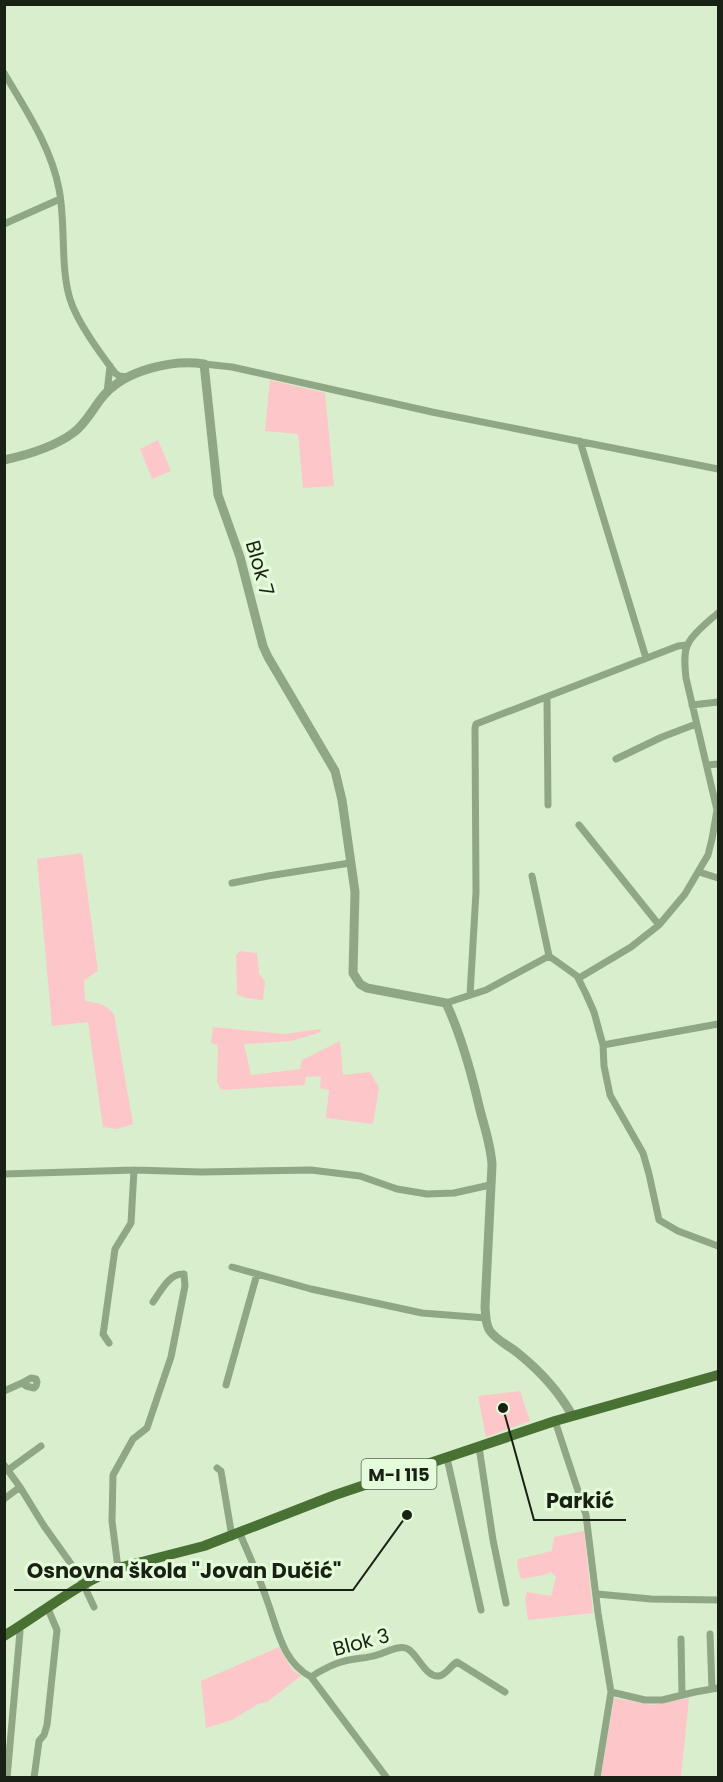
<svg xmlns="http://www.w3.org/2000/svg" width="723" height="1782" font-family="Poppins,sans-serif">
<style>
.green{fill:#fdc7c9}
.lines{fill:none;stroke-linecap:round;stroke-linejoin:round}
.minor{stroke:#90a786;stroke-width:7}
.tertiary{stroke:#90a786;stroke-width:9}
.primary{stroke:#487133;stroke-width:10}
.labels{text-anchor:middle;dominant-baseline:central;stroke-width:6;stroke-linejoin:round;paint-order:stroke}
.shield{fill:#e5fcda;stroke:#566350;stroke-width:1.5}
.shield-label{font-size:18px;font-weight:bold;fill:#192115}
.street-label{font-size:20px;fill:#192115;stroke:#e5fcda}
.leader{fill:none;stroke:#192115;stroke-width:2}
.callout-dot{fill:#192115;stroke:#e5fcda;stroke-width:2}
.callout-label{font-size:21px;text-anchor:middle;font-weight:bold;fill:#192115;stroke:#e5fcda;stroke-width:6;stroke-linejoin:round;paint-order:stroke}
</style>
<rect width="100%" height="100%" fill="#d8eecd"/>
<path class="green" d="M 270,380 L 325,393 L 334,486 L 303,488 L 298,434 L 265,431 Z
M 158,440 L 171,471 L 152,479 L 140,449 Z
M 82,853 L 98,971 L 84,980 L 85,1001 C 97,1003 106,1004 114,1014 L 133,1124 L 117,1129 L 103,1127 L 88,1022 L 52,1026 L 37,859 Z
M 240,951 L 257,953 L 259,973 L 265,982 L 263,1000 L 246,998 L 237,994 L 236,955 Z
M 213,1027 L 284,1034 L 320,1029 L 321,1032 L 292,1041 L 244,1044 L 251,1075 L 300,1069 L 302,1060 L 340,1041 L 343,1075 L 370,1072 L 379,1088 L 373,1124 L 326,1118 L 329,1090 L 320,1088 L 321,1076 L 306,1077 L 305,1085 L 221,1090 L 217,1082 L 218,1045 L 211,1043 Z
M 520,1391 L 530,1421 L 486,1437 L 478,1396 Z
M 584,1531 L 593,1613 L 528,1620 L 525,1599 L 527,1592 L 551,1596 L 556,1577 L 551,1572 L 544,1575 L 521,1579 L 517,1564 L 518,1559 L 552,1551 L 554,1537 Z
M 279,1647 L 292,1669 L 301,1676 L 267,1702 L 258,1704 L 232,1720 L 206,1728 L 201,1681 Z
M 614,1698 L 653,1705 L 689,1698 L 681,1777 L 601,1777 Z"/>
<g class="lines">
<path class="minor" d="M 4,73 C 26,110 51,147 59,189 C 66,224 60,267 70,299 C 77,322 100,353 115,373 L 119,376 L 128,377
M 4,224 L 60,199
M 204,364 L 232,367 L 432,412 L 718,469
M 107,393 L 110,366
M 580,441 L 646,658
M 547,698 L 548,805
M 692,705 L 718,702
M 616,759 L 662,737 L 696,724
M 707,765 L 718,764
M 579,825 L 659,925
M 699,872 L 718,878
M 532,876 L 549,956 L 577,976 L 586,994 L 594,1012 L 603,1045 L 604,1066 L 610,1095 L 643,1153 L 649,1174 L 659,1220 L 678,1231 L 718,1246
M 232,883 L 268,876 L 350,863
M 579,978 L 631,947 L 659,925 L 685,894 L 708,855 L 712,839 L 717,810 L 686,678 C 685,668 683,653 688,644 C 693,633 709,621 718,613
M 470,995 L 476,892 L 475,728 L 476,724 L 678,646 L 687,645
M 446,1003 L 486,990 L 549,956
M 603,1045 L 718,1024
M 4,1174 L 134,1170 L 201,1172 L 311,1170 L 360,1176 L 397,1189 L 427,1194 L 454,1193 L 490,1185
M 232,1267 L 311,1289 L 422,1313 L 486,1318
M 109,1343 L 103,1334 L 104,1328 L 115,1249 L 131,1223 L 134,1170
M 31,1378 L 36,1379 L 37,1382 L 36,1386 L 34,1388 L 26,1386 L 22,1383 Z
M 226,1385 L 257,1274
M 4,1391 L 22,1383
M 555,1421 L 586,1515 L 598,1613 L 611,1692 L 597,1778
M 479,1447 L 493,1540 L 506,1603
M 447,1458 L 481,1610
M 4,1465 L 20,1487 L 44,1526 L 79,1575 L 94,1607
M 217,1468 L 221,1471 L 232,1537
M 8,1470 L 41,1446
M 4,1499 L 20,1487
M 240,1534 C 250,1557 260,1579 268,1603 C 278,1631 283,1662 311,1677 C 321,1670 337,1662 349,1660 C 359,1658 368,1658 377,1655 C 386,1653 399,1644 408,1649 C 418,1655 426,1678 439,1676 C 446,1675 451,1665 457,1662 L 505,1692
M 118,1568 L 112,1521 L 113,1475 L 133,1439 L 147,1428 L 171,1357 L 185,1286 L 184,1274 C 169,1273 161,1291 153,1302
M 597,1594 L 651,1599 L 718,1600
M 710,1634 L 712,1689
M 681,1639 L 682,1695
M 311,1677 L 387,1778
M 611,1692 L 645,1700 L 662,1700 L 695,1692 L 718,1688
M 7,1778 L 20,1632 L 19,1627
M 34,1778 L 39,1741 L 44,1735 L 47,1725 L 57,1630 L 48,1609"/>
<path class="tertiary" d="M 4,460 C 27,455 54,447 73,433 C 87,423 94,406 105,394 C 127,370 173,359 204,364 L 218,495 L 240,557 L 263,646 L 268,657 L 335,771 L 342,800 L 355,892 L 353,973 L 360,984 L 367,988 L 446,1003 C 462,1037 472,1075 480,1110 C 485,1129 491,1146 492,1165 L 485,1307 C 486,1315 485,1324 490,1331 C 497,1341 510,1346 519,1354 C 540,1371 559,1392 572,1415"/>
<path class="primary" d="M 4,1636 C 41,1614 79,1582 118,1568 L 204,1546 L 335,1495 L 555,1421 L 718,1375"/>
</g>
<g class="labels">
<rect class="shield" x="361.5" y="1459" width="75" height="30" rx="4.5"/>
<g class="shield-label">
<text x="399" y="1474">M-I 115</text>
</g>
<g class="street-label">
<text transform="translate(260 568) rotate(74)">Blok 7</text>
<text transform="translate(361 1642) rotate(-15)">Blok 3</text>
</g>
</g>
<path class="leader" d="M503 1408L534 1520H626M407 1515L353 1590H14"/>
<g class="callout-dot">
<circle cx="503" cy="1408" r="6"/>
<circle cx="407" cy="1515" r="6"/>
</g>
<g class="callout-label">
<text x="580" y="1508">Parkić</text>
<text x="184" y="1578">Osnovna škola "Jovan Dučić"</text>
</g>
<rect width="723" height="1782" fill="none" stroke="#192115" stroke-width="12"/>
</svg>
